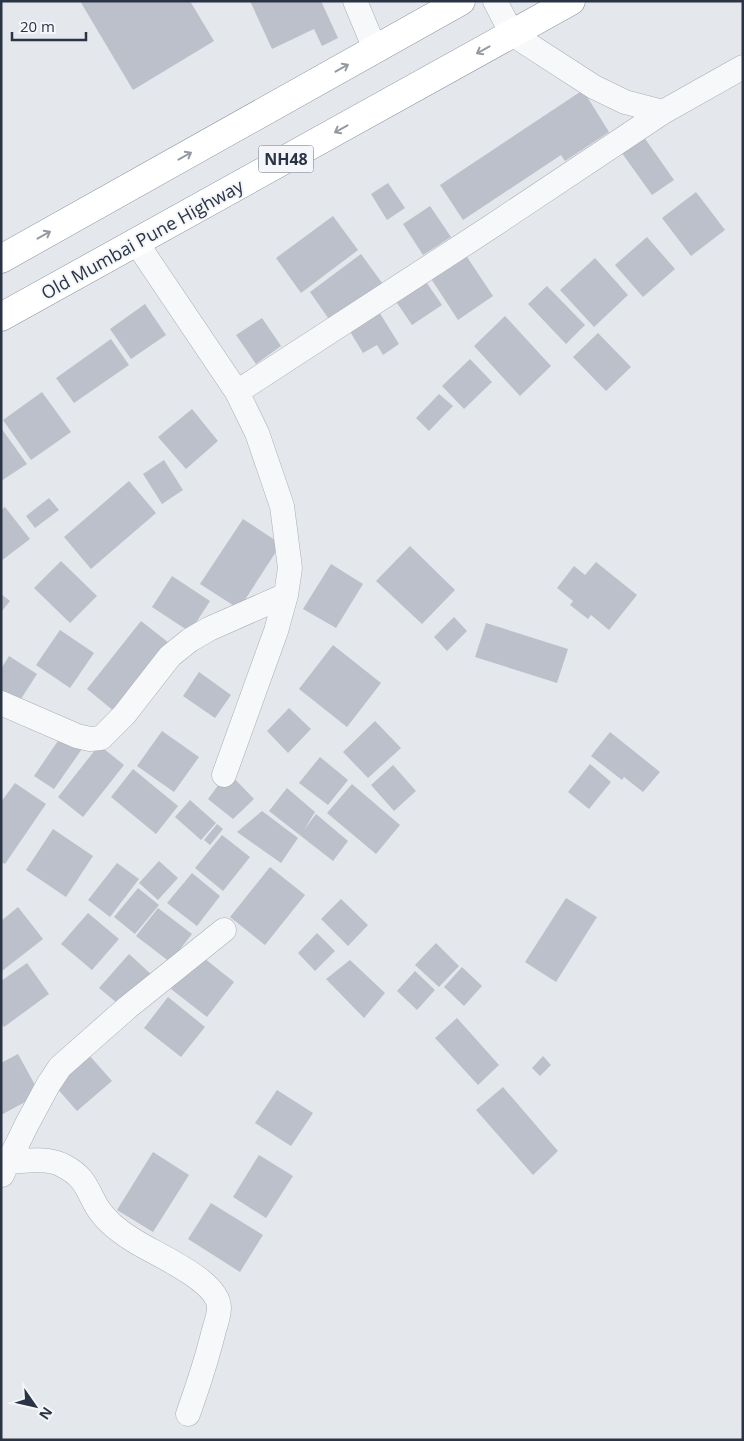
<svg xmlns="http://www.w3.org/2000/svg" width="744" height="1441" font-family="'Open Sans',sans-serif">
<style>
.building{fill:#bbc0ca}
.lines{fill:none;stroke-linecap:round;stroke-linejoin:round}
.street-casing{stroke:#a9aeb7;stroke-width:25}
.highway-casing{stroke:#8b94a3;stroke-width:29}
.street{stroke:#f7f8fa;stroke-width:24}
.highway{stroke:#fff;stroke-width:28}
.oneway{stroke:#959aa2}
.labels{text-anchor:middle;dominant-baseline:central;stroke-width:4;stroke-linejoin:round;paint-order:stroke}
.shield{fill:#f4f6f9;stroke:#676e7b;stroke-width:1}
.shield-label{font-size:16px;font-weight:bold;fill:#2b3445}
.street-label{font-size:18px;fill:#2b3445;stroke:#f4f6f9}
</style>
<rect width="100%" height="100%" fill="#e4e7ec"/>
<path class="building" d="M 80,1 L 190,1 L 214,41 L 133,90 Z
M 250,1 L 321,1 L 338,38 L 322,46 L 314,29 L 272,49 Z
M 583,90 L 609,132 L 565,161 L 561,155 L 463,220 L 440,185 Z
M 641,133 L 674,180 L 652,195 L 619,149 Z
M 388,183 L 405,208 L 387,220 L 371,194 Z
M 696,192 L 725,230 L 691,256 L 662,218 Z
M 430,206 L 451,237 L 423,255 L 403,224 Z
M 333,216 L 358,250 L 301,293 L 276,258 Z
M 647,237 L 675,269 L 643,297 L 615,265 Z
M 463,251 L 493,296 L 458,320 L 428,274 Z
M 361,254 L 385,287 L 333,325 L 310,292 Z
M 595,258 L 628,295 L 594,327 L 560,290 Z
M 422,276 L 442,305 L 412,325 L 393,297 Z
M 547,286 L 585,325 L 566,344 L 528,304 Z
M 145,304 L 166,335 L 131,359 L 110,329 Z
M 376,307 L 399,344 L 383,355 L 377,345 L 363,353 L 346,325 Z
M 505,316 L 551,366 L 520,396 L 474,346 Z
M 262,318 L 281,346 L 256,364 L 236,335 Z
M 598,333 L 631,367 L 606,391 L 573,357 Z
M 111,339 L 129,365 L 74,403 L 56,378 Z
M 470,359 L 492,382 L 464,409 L 442,386 Z
M 42,392 L 71,432 L 31,460 L 3,420 Z
M 439,394 L 453,406 L 429,431 L 416,418 Z
M 192,409 L 218,441 L 186,469 L 158,437 Z
M 1,428 L 27,464 L 1,481 Z
M 164,460 L 183,490 L 162,504 L 143,474 Z
M 129,481 L 156,513 L 91,569 L 64,537 Z
M 49,498 L 59,510 L 35,528 L 26,516 Z
M 5,507 L 30,539 L 1,561 L 1,510 Z
M 243,519 L 281,544 L 239,609 L 200,584 Z
M 410,546 L 455,590 L 422,624 L 376,581 Z
M 61,561 L 97,596 L 70,623 L 34,588 Z
M 596,562 L 637,595 L 609,630 L 591,615 L 588,619 L 570,605 L 573,601 L 557,588 L 574,566 L 585,575 Z
M 331,564 L 363,584 L 336,628 L 303,609 Z
M 172,576 L 210,601 L 190,632 L 152,607 Z
M 1,594 L 10,601 L 1,612 Z
M 454,617 L 467,631 L 447,651 L 434,637 Z
M 141,621 L 169,643 L 115,712 L 87,689 Z
M 486,623 L 568,649 L 557,683 L 475,657 Z
M 60,630 L 94,653 L 70,688 L 36,665 Z
M 333,645 L 381,683 L 347,727 L 299,689 Z
M 9,656 L 37,674 L 19,702 L 1,691 L 1,669 Z
M 199,672 L 231,695 L 215,718 L 183,696 Z
M 289,708 L 311,729 L 288,753 L 267,731 Z
M 375,721 L 401,748 L 368,778 L 343,752 Z
M 162,731 L 199,757 L 174,792 L 137,766 Z
M 610,732 L 660,772 L 643,792 L 624,777 L 622,780 L 591,756 Z
M 62,735 L 82,749 L 54,789 L 34,776 Z
M 99,745 L 124,765 L 83,817 L 58,797 Z
M 320,757 L 348,780 L 328,805 L 299,783 Z
M 590,764 L 611,782 L 589,809 L 568,792 Z
M 393,765 L 416,791 L 394,811 L 371,785 Z
M 133,769 L 178,806 L 156,834 L 111,797 Z
M 228,772 L 254,799 L 233,819 L 208,799 Z
M 15,783 L 46,804 L 5,864 L 1,862 L 1,802 Z
M 352,784 L 400,825 L 376,854 L 327,813 Z
M 287,788 L 315,812 L 304,830 L 316,814 L 348,841 L 333,861 L 269,811 Z
M 190,800 L 216,823 L 201,840 L 175,817 Z
M 262,811 L 298,838 L 281,863 L 237,832 Z
M 217,824 L 223,829 L 210,845 L 204,840 Z
M 53,829 L 93,856 L 66,897 L 26,870 Z
M 222,835 L 250,857 L 223,891 L 195,868 Z
M 159,861 L 178,878 L 158,900 L 139,883 Z
M 117,863 L 139,879 L 110,917 L 88,900 Z
M 270,867 L 305,895 L 265,945 L 230,917 Z
M 192,873 L 220,896 L 197,926 L 167,903 Z
M 138,888 L 159,905 L 135,934 L 114,917 Z
M 566,898 L 597,917 L 556,982 L 525,962 Z
M 341,899 L 368,925 L 348,946 L 321,919 Z
M 18,907 L 43,939 L 2,971 L 1,921 Z
M 158,908 L 192,934 L 170,962 L 136,936 Z
M 88,913 L 119,939 L 92,970 L 61,944 Z
M 317,933 L 335,951 L 315,971 L 298,953 Z
M 436,943 L 459,966 L 439,987 L 415,965 Z
M 129,954 L 152,975 L 123,1008 L 99,988 Z
M 199,954 L 234,982 L 207,1017 L 171,989 Z
M 350,960 L 385,993 L 364,1018 L 326,979 Z
M 27,963 L 49,994 L 4,1027 L 1,1023 L 1,981 Z
M 462,967 L 482,986 L 464,1006 L 444,987 Z
M 415,971 L 435,990 L 417,1010 L 397,991 Z
M 168,997 L 205,1027 L 181,1057 L 144,1028 Z
M 457,1018 L 499,1065 L 478,1085 L 435,1038 Z
M 18,1054 L 40,1094 L 1,1115 L 1,1063 Z
M 89,1055 L 112,1081 L 77,1111 L 54,1085 Z
M 543,1056 L 551,1065 L 540,1076 L 532,1068 Z
M 503,1087 L 558,1151 L 533,1175 L 476,1110 Z
M 277,1090 L 313,1113 L 291,1146 L 255,1123 Z
M 153,1152 L 189,1175 L 153,1232 L 117,1210 Z
M 259,1155 L 293,1176 L 266,1218 L 233,1197 Z
M 211,1203 L 263,1235 L 240,1272 L 188,1239 Z"/>
<g class="lines">
<g class="street-casing">
<path id="street" d="M 355,1 L 375,49
M 495,1 L 512,34 L 594,87 L 625,102 L 663,112 L 743,67
M 136,242 L 237,392 L 257,433 L 282,506 L 290,568 L 286,595 L 276,631 L 224,775
M 237,392 L 489,228 L 663,112
M 1,703 L 77,736 L 90,739 L 101,738 L 124,715 L 170,656 L 190,640 L 209,629 L 286,595
M 8,1162 C 27,1161 48,1157 64,1166 C 86,1178 86,1188 97,1207 C 105,1220 120,1232 133,1240 C 154,1254 219,1280 219,1308 C 219,1315 216,1324 214,1330 C 207,1359 198,1386 188,1414
M 2,1175 L 27,1124 L 48,1085 L 60,1067 L 128,1007 L 224,930"/>
</g>
<g class="highway-casing">
<path id="highway" d="M 1,259 L 461,1
M 1,317 L 571,1"/>
</g>
<use href="#street" class="street"/>
<use href="#highway" class="highway"/>
</g>
<defs><path id="oneway-shaft" d="M-6 0H5M1.5-3L5.5 0L1.5 3" fill="none" stroke-width="1.6" stroke-linecap="round" stroke-linejoin="round" transform="scale(1.25)"/></defs>
<g class="oneway">
<use href="#oneway-shaft" transform="translate(483 50) rotate(151)"/>
<use href="#oneway-shaft" transform="translate(342 68) rotate(-29)"/>
<use href="#oneway-shaft" transform="translate(341 129) rotate(151)"/>
<use href="#oneway-shaft" transform="translate(185 156) rotate(-29)"/>
<use href="#oneway-shaft" transform="translate(44 235) rotate(-29)"/>
</g>
<g class="labels">
<rect class="shield" x="258.5" y="145.5" width="55" height="27" rx="4"/>
<g class="shield-label">
<text x="286" y="159">NH48</text>
</g>
<g class="street-label">
<text transform="translate(142 239) rotate(-29)">Old Mumbai Pune Highway</text>
</g>
</g>
<rect width="744" height="1441" fill="none" stroke="#2b3445" stroke-width="5"/>
<g transform="translate(35 1406) rotate(124)" stroke="#f4f6f9" stroke-width="4" paint-order="stroke">
<path d="M0-4L9 19L0 12L-9 19Z" fill="#2b3445"/>
<text y="-8" font-size="14" font-weight="bold" text-anchor="middle" fill="#2b3445">N</text>
</g>
<path d="M12 32v8h74v-8" fill="none" stroke="#2b3445" stroke-width="2.5"/>
<text x="20" y="32" font-size="15" fill="#2b3445" stroke="#f4f6f9" stroke-width="4" paint-order="stroke">20 m</text>
</svg>
